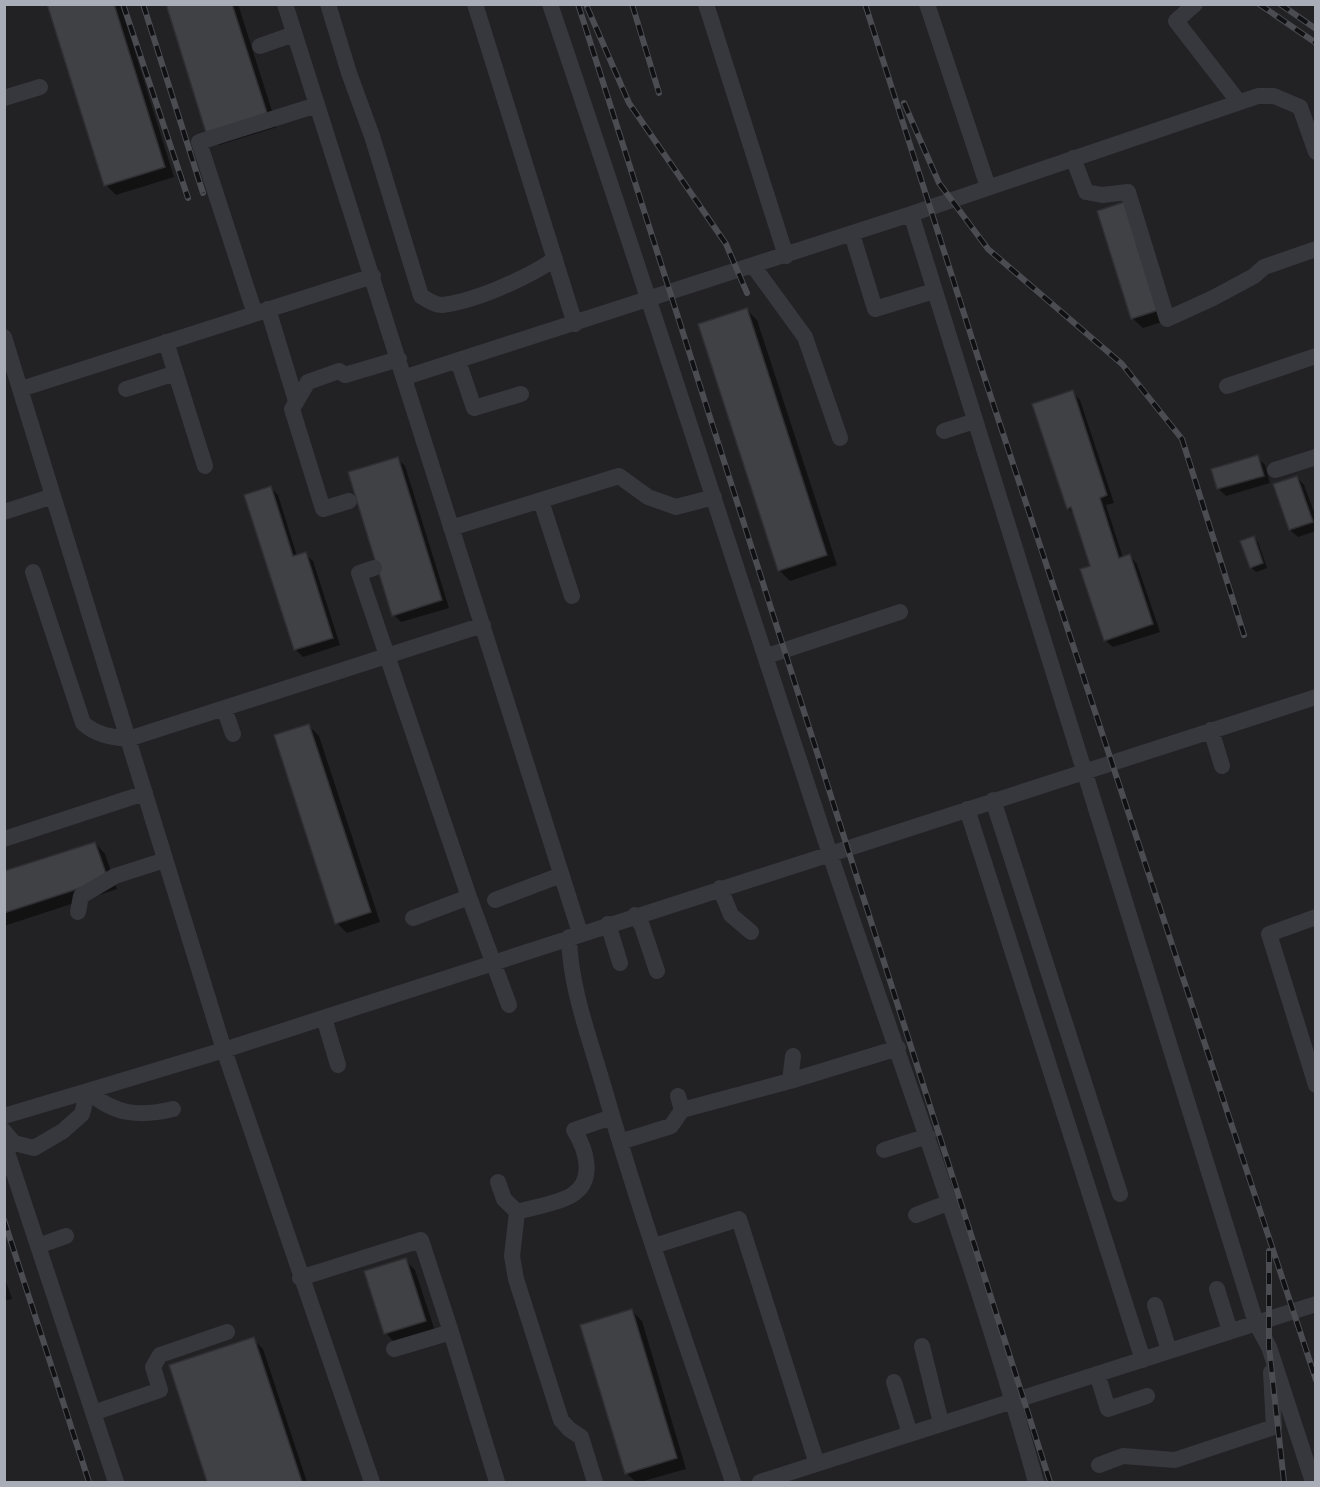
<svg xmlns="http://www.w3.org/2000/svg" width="1320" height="1487" font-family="'Exo 2',sans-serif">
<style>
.built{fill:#222225}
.shadow{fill:#0007}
.building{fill:#404145;stroke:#303034;stroke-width:1.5}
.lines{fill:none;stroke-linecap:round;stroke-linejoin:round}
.minor{stroke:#37383d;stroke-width:16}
.rail-casing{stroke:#4a4c52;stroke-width:6}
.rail{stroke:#111113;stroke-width:4;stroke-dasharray:11;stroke-linecap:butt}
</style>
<rect width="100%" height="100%" fill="#161618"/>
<path class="built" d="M 5,5 L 1315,5 L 1315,1482 L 5,1482 Z"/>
<path class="shadow" d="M 49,4 L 120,4 L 174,177 L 116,195 L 106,185 Z
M 167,4 L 238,4 L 277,127 L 219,145 L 209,135 Z
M 1099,212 L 1171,319 L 1143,328 L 1132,318 Z
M 747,310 L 757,320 L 837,565 L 790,581 L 779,570 Z
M 1072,392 L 1080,400 L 1114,503 L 1106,505 L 1123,558 L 1130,556 L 1137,564 L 1160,632 L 1113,647 L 1105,640 L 1091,567 L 1075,515 L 1068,508 Z
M 1257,457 L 1265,465 L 1270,483 L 1226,496 L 1218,488 Z
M 398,459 L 405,466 L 449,608 L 401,622 L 394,615 Z
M 1297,477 L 1304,485 L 1316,517 L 1316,531 L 1298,537 L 1290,530 Z
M 271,488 L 278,495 L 297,556 L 305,554 L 313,561 L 340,645 L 303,657 L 295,649 Z
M 1253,538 L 1258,542 L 1267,568 L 1256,572 L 1251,567 Z
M 309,726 L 319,736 L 380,922 L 347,933 L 337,923 Z
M 95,843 L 105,854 L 117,889 L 4,926 L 4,873 Z
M 405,1260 L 415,1270 L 435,1331 L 396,1344 L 386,1333 Z
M 4,1276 L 12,1299 L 4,1301 Z
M 632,1311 L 642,1321 L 686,1469 L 640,1482 L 636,1482 L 626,1473 Z
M 253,1339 L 263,1349 L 307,1482 L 209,1482 L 170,1366 Z"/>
<path class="building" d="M 47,4 L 114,4 L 165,167 L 104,186 Z
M 166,4 L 232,4 L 268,116 L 207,136 Z
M 1127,201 L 1162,309 L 1131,319 L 1097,211 Z
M 747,308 L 827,555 L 778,571 L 698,324 Z
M 1073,390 L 1107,495 L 1100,498 L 1119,558 L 1130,554 L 1153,624 L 1104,641 L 1080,569 L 1090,566 L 1071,507 L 1067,509 L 1032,404 Z
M 1258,455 L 1264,476 L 1217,489 L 1211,469 Z
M 398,457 L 442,600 L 392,616 L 348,472 Z
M 1297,476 L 1313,522 L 1289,530 L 1273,484 Z
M 271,486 L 293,556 L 306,552 L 333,638 L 294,650 L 244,495 Z
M 1254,536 L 1263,563 L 1250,568 L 1240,541 Z
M 309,724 L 371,912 L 335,924 L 274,735 Z
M 95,842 L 108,879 L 4,913 L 4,871 Z
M 406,1258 L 426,1321 L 384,1334 L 364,1271 Z
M 632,1309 L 677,1458 L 625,1474 L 580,1325 Z
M 254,1337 L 302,1482 L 207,1482 L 169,1365 Z"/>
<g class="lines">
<path class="minor" d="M 285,4 L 580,933
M 328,4 L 349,73 L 372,136 L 421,296 C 427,300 435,305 442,305 C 476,301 527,278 555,259
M 475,4 L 575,324
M 550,4 C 646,286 736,569 829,851 C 899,1061 977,1269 1036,1482
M 706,4 L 786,256
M 927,4 L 988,187
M 1195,4 L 1176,21 L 1238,101
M 260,46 L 294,34
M 4,98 L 40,87
M 1073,158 L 1086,192 L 1102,195 L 1128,192 L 1167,319 L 1213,298 L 1254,276 L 1264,267 L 1316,249
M 911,214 L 1258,96 L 1274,96 L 1300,107 L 1316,152
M 852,234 L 875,309 L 934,291
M 754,267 L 805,337 L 840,438
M 268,309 L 296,401
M 255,314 L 199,142 L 317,105
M 4,337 L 224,1050 L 372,1482
M 166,342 L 205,466
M 458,361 L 474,408 L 521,394
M 406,377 L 911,214 L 1256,1323 L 1269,1347 L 1313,1482
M 1227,386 L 1316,356
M 21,389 L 373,276
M 126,389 L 176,373
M 944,431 L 975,421
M 1275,470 L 1316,457
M 349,501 L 323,509 L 292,409 L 308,382 L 339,371 L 345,375 L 399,359
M 541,501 L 572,596
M 4,512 L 53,496
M 451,528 L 619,476 L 648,497 L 676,507 L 714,497
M 374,568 L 359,573 L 469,897 L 509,1005
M 33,572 L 83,723 C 96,735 111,737 128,739 L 483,625
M 767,656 L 900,612
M 224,708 L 233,734
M 1211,730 L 1222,766
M 993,800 L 1120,1194
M 967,809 L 1143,1360
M 4,839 L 145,793
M 720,888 L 731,915 L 751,932
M 495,900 L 561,875
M 78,912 L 81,896 L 115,876 L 165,860
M 635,915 L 642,926 L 657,971
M 1316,917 L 1269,934 L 1316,1085
M 413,918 L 469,897
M 608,924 L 620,963
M 569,937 C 570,988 590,1039 604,1088 C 642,1221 689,1351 733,1482
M 324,1018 L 338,1065
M 790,1081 L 793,1056
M 682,1110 L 790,1081 L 898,1048
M 4,1116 L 88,1091 C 114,1115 140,1117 173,1109
M 4,1131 L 14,1143 L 34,1148 L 63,1131 L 82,1114 L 88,1091 L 224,1050 L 1316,697
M 620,1142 L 671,1126 L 682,1110 L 678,1096
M 4,1143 L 116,1482
M 884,1150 L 928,1136
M 498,1182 L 504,1199 L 517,1212 C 534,1207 557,1204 572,1195 C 596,1180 586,1149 574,1130 L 612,1117
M 517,1212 L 512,1256 L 516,1279 L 561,1420 L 569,1429 L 581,1437 L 595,1482
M 916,1215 L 950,1202
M 38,1246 L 66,1236
M 654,1246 L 739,1219 L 817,1464
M 300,1278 L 421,1240 L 451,1332 L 394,1349
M 1217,1289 L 1230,1331
M 1155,1305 L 1169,1351
M 451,1332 L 497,1482
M 922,1346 L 941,1423
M 1097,1374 L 1108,1409 L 1147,1396
M 894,1382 L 910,1434
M 93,1413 L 160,1390 L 153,1367 L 160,1355 L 227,1332
M 1099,1465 L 1123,1456 L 1175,1460 L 1274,1427 L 1271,1372
M 760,1482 L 1316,1304"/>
<g class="rail-casing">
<path id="rail" d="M 123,4 L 188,198
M 143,4 L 203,193
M 578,4 L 1050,1482
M 632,4 L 659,93
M 865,4 L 982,370 L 1316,1380
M 1259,4 L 1316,43
M 1280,4 L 1316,29
M 587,7 L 629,103 L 726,244 L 747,293
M 904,103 L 939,183 L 988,249 L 1122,364 L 1182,439 L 1244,635
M 4,1220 L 89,1482
M 1269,1251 L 1269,1347 L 1284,1482"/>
</g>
<use href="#rail" class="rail"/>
</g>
<rect width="1320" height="1487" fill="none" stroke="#a8adb8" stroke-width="12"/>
</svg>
